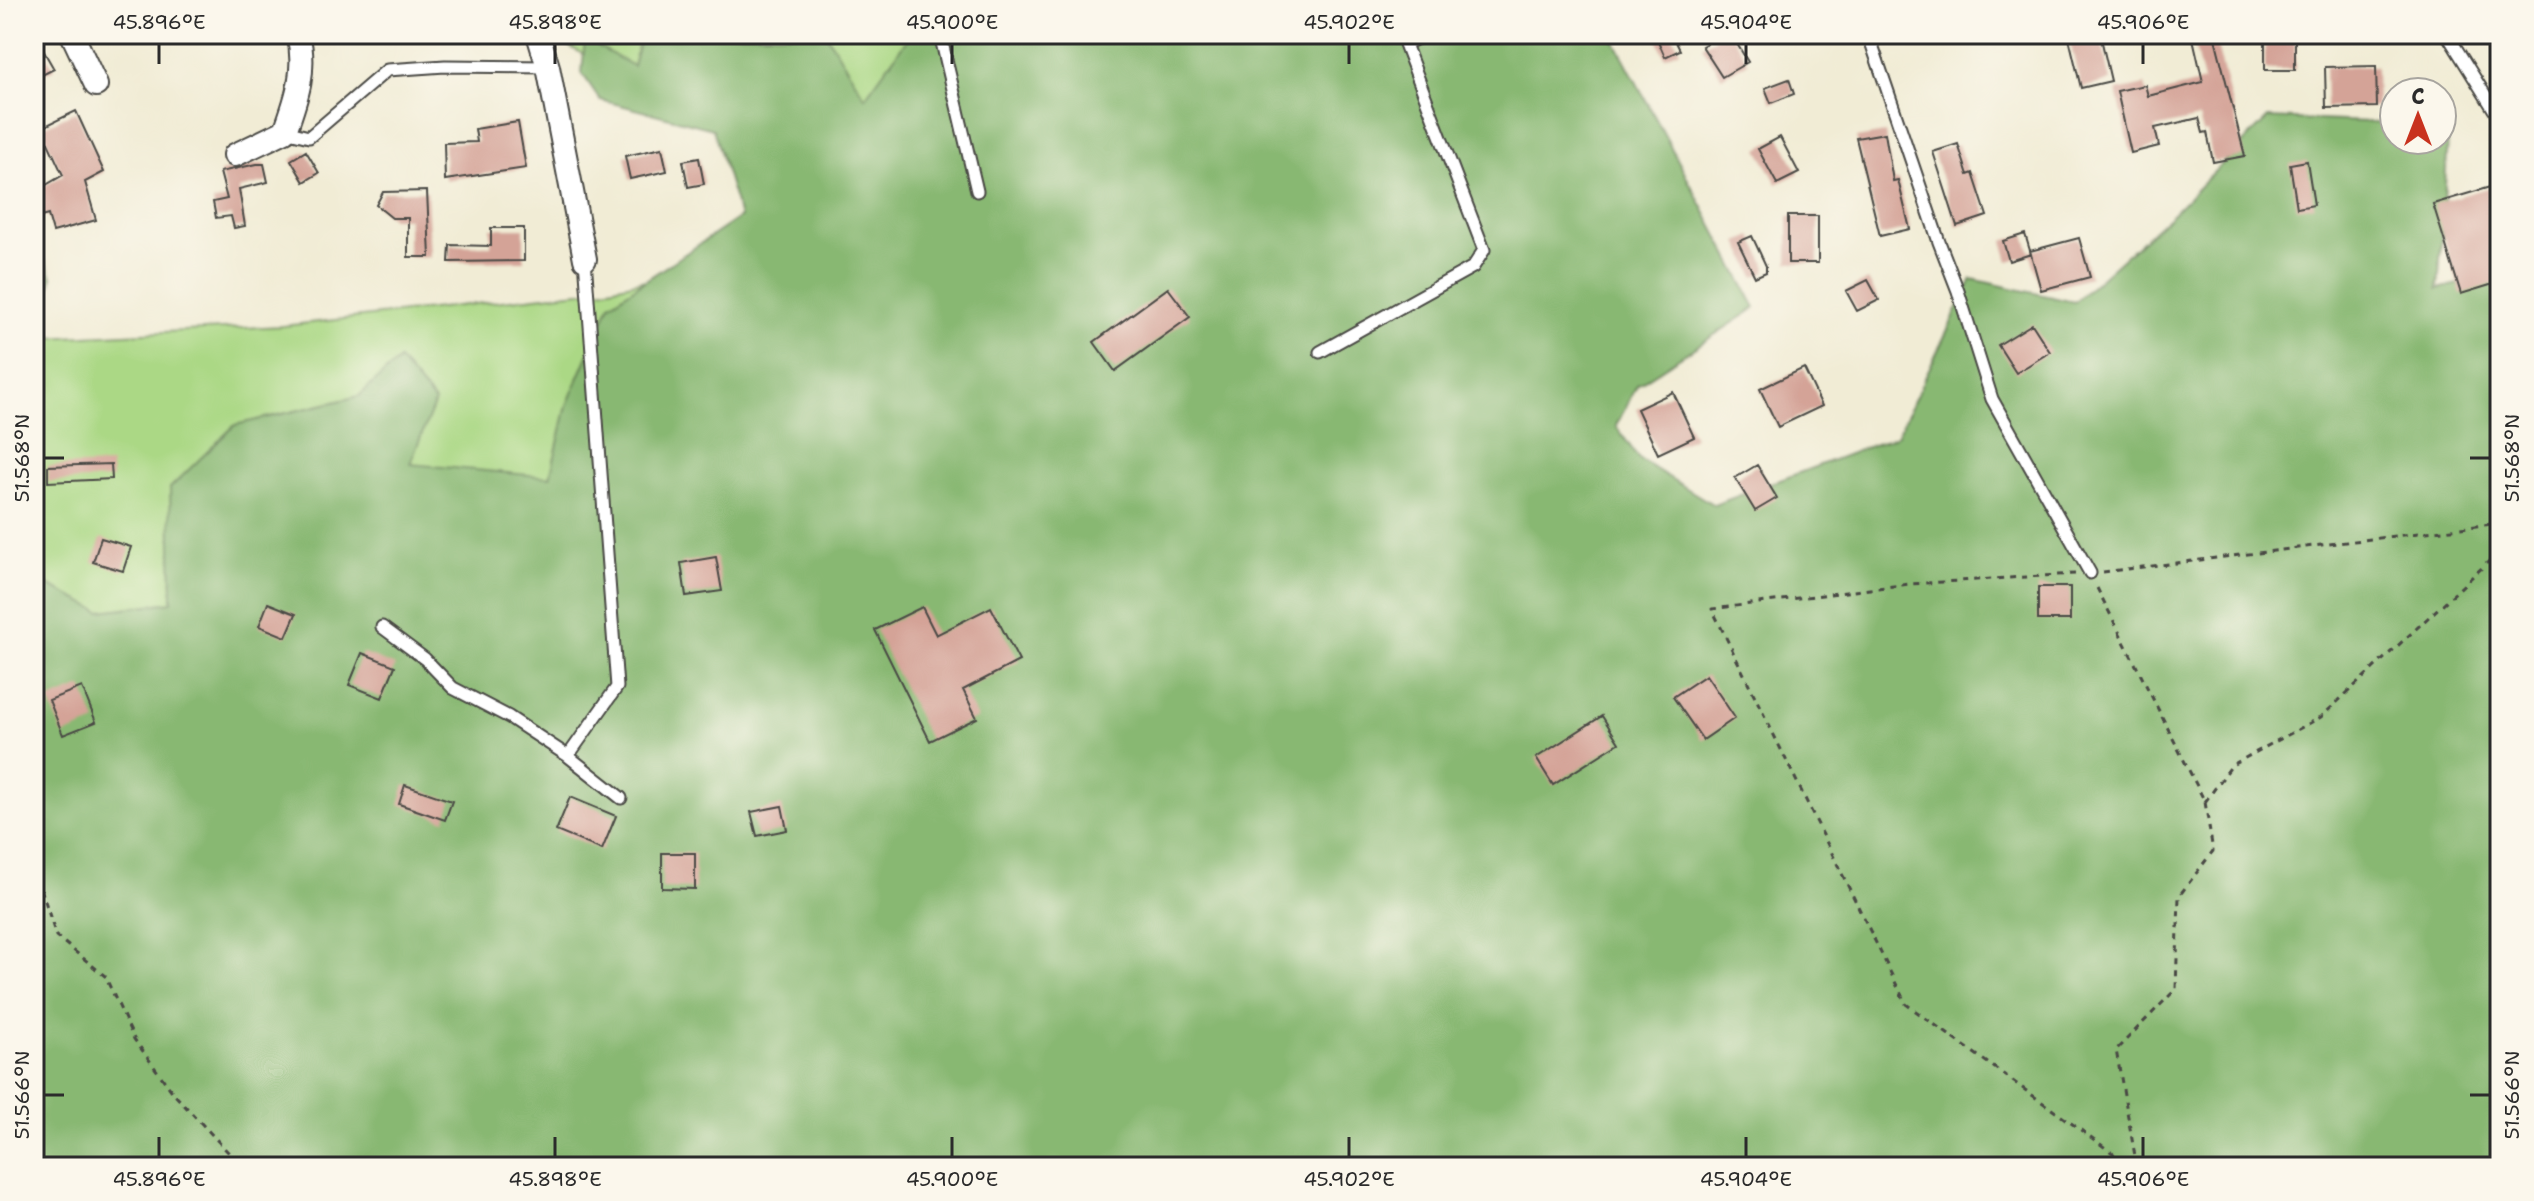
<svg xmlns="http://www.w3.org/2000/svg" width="2534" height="1201" font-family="'Shantell Sans',sans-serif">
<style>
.green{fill:#abd885;stroke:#6b8258;stroke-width:2}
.forest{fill:#88b872;stroke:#5a724e;stroke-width:2}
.building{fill:#d4a397}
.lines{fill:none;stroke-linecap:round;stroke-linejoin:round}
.lane-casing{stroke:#494844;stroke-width:15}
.street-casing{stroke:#494844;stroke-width:26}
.path{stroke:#494844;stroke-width:3;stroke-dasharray:6 6;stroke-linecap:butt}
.lane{stroke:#fff;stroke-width:11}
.street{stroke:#fff;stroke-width:22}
.ticks{fill:none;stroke:#2b2b2b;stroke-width:3}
.neatline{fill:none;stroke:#2b2b2b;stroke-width:3}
.ticks-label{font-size:20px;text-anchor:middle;fill:#2b2b2b}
</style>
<rect width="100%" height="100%" fill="#fbf7ec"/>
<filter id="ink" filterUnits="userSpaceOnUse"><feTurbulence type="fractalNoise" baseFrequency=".0125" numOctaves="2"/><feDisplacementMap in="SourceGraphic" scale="16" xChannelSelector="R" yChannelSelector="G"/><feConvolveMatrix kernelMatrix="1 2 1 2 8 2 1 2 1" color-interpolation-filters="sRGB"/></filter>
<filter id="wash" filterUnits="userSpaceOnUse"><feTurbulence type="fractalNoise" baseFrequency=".006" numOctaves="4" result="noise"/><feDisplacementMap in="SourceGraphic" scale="32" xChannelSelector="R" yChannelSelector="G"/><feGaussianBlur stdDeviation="1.8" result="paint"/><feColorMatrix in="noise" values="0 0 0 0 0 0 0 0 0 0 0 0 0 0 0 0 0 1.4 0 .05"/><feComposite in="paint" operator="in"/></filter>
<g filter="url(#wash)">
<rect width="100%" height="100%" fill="#f1ecd5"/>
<path class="green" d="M 556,34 L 654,34 L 633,82 L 558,40 Z
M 825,34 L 929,34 L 908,216 Z
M 794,247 L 945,936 L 34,588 L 34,348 L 45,338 L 283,326 L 605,289 Z"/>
<path class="forest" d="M 641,34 L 826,34 L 865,97 L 911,34 L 1611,34 L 1756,308 L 1637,385 L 1616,426 L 1639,459 L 1714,505 L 1897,436 L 1972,279 L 2074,302 L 2172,214 L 2268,118 L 2394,123 L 2394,140 L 2442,140 L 2442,124 L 2449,125 L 2438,289 L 2500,274 L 2500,1167 L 34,1167 L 34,578 L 100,611 L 172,602 L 170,488 L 235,425 L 359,396 L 399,360 L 435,402 L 410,464 L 550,477 L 567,405 L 610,304 L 740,217 L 713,129 L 600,100 L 582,73 L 585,39 L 633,66 Z
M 34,239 L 52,277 L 34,379 Z"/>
<g id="blocks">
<path class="building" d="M 34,34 L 54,69 L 34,79 Z
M 1655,34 L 1672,34 L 1680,50 L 1665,57 Z
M 1722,34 L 1731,34 L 1748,62 L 1722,77 L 1702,46 Z
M 2068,34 L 2100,34 L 2111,81 L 2081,88 Z
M 2192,34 L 2214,34 L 2245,156 L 2213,162 L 2207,132 L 2203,133 L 2199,118 L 2155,128 L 2159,146 L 2131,153 L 2117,91 L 2145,85 L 2148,96 L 2203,82 Z
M 2265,34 L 2295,34 L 2295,70 L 2265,70 Z
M 2376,66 L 2377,107 L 2326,108 L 2325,67 Z
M 1789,79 L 1794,94 L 1771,103 L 1765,88 Z
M 76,111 L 104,172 L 85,182 L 96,220 L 53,232 L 48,215 L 34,219 L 34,192 L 63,175 L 41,128 Z
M 518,122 L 526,168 L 445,180 L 444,143 L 477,142 L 475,129 Z
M 1885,133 L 1893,181 L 1898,180 L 1910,229 L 1880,236 L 1856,138 Z
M 1780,137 L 1799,173 L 1777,184 L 1758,149 Z
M 1958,144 L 1968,175 L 1973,173 L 1987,216 L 1957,226 L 1933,152 Z
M 662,148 L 667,171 L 630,179 L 625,156 Z
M 306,151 L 319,173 L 304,182 L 291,160 Z
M 699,158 L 704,184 L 688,187 L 683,161 Z
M 2307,161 L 2314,205 L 2297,208 L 2290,164 Z
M 257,164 L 264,164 L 268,182 L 239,189 L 245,226 L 234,228 L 231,216 L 216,218 L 213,202 L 227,199 L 220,172 Z
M 2490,187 L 2500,218 L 2500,282 L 2461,294 L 2433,204 Z
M 427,191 L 430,257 L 408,257 L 408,218 L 392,218 L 376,205 L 383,192 Z
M 1788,216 L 1818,216 L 1818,263 L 1788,263 Z
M 491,228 L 524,228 L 524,261 L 449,262 L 450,245 L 491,246 Z
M 2025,234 L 2031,254 L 2009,261 L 2003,241 Z
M 1752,236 L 1766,266 L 1766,272 L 1755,277 L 1738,242 Z
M 2079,238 L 2090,277 L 2041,290 L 2030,251 Z
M 1868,280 L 1879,300 L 1857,311 L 1846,291 Z
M 1168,288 L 1190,317 L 1115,371 L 1094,342 Z
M 2032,324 L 2050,352 L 2016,373 L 1998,345 Z
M 1804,368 L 1822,406 L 1778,427 L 1760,389 Z
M 1673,392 L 1694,437 L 1658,454 L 1637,409 Z
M 111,464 L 112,479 L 48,482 L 48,466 Z
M 1757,465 L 1777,498 L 1755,511 L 1735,478 Z
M 101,538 L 131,547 L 123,571 L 93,562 Z
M 716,557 L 722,591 L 686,596 L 681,563 Z
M 2038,587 L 2070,587 L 2070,620 L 2038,620 Z
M 268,603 L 296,614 L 286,637 L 259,626 Z
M 922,607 L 936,635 L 991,607 L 1019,661 L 963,690 L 977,718 L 930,741 L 875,630 Z
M 362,653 L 395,666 L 382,698 L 349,685 Z
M 1706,675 L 1735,718 L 1703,740 L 1673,697 Z
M 82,687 L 96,722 L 63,735 L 49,700 Z
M 1602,716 L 1619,743 L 1553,785 L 1536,758 Z
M 405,785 L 452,801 L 445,820 L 399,804 Z
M 570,797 L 616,816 L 602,850 L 556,831 Z
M 782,806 L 787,830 L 757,836 L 751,812 Z
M 662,853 L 695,853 L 695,889 L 662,888 Z"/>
</g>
</g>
<g filter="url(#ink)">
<use href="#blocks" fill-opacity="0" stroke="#494844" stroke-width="2"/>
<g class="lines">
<g class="lane-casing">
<path id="lane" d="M 940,34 L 977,191
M 1873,34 L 1871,42 L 1939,242 L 1958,291 L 1992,399 L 2090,573
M 2447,34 L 2500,119
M 285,131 L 309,137 L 387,70 L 445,66 L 548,67
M 1320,352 L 1473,267 L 1484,250 L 1405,44 L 1426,34
M 382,627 L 425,659 L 453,688 L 509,717 L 568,756 L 621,798
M 568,756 L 617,687 L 585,259"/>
</g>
<g class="street-casing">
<path id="street" d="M 72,34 L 96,85
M 538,34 L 548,67 L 585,259
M 235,155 L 285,131 C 297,98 307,69 298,34"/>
</g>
<path class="path" d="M 2103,572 L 2500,523
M 2075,574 L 1909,584 L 1712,609 L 1906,1004 L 2132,1167
M 2097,588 L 2205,802 L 2213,851 L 2179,896 L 2176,989 L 2116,1050 L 2137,1167
M 2205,802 L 2232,765 L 2321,717 L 2500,551
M 34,866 L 56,936 L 105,976 L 134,1039 L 174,1094 L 242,1167"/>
<use href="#lane" class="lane"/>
<use href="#street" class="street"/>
</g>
</g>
<path class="ticks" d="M 159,44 L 159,64M 555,44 L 555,64M 952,44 L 952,64M 1349,44 L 1349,64M 1746,44 L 1746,64M 2143,44 L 2143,64M 44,458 L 64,458M 2470,458 L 2490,458M 44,1095 L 64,1095M 2470,1095 L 2490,1095M 159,1137 L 159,1157M 555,1137 L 555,1157M 952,1137 L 952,1157M 1349,1137 L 1349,1157M 1746,1137 L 1746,1157M 2143,1137 L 2143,1157"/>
<rect width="2534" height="1201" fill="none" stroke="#fbf7ec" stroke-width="88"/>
<g transform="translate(2418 116)"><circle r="38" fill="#fbf7ec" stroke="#a8a59f" stroke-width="2"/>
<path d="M0-6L14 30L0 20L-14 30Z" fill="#c8321e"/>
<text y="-12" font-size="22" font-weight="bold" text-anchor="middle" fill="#2b2b2b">С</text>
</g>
<rect x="44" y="44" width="2446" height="1113" class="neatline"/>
<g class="ticks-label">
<text x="159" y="29">45.896°E</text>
<text x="555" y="29">45.898°E</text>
<text x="952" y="29">45.900°E</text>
<text x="1349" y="29">45.902°E</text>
<text x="1746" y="29">45.904°E</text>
<text x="2143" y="29">45.906°E</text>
<text transform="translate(22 458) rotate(-90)" y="7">51.568°N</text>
<text transform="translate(2512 458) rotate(-90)" y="7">51.568°N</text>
<text transform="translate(22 1095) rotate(-90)" y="7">51.566°N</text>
<text transform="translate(2512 1095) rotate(-90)" y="7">51.566°N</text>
<text x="159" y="1186">45.896°E</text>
<text x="555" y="1186">45.898°E</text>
<text x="952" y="1186">45.900°E</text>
<text x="1349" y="1186">45.902°E</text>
<text x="1746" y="1186">45.904°E</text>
<text x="2143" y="1186">45.906°E</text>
</g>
</svg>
